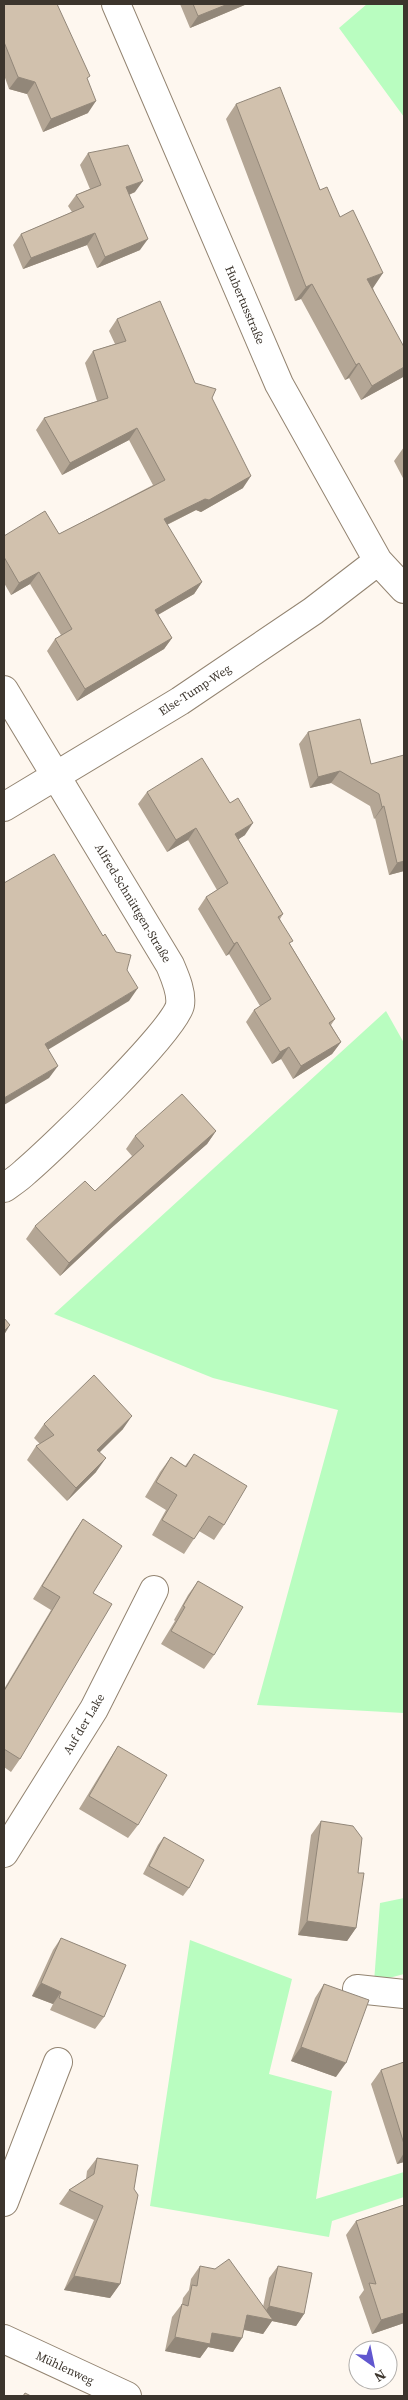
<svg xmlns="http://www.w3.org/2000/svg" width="408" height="2400" font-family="'Source Serif 4',serif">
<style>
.green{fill:#b9fdc0}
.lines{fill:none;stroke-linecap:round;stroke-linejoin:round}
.minor-casing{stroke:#938471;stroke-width:30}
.minor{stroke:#fff;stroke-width:28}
.wall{fill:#b4a695}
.shaded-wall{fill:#928779}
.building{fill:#d1c1ad;stroke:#928779}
.labels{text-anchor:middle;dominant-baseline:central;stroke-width:4;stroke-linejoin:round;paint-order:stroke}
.street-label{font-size:12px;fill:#3c352d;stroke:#fff}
</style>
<rect width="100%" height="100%" fill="#fef7ef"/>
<path class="green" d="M 367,4 L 404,4 L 404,117 L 339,28 Z
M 386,1011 L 404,1043 L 404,1713 L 257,1705 L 338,1410 L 213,1378 L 54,1314 Z
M 404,1898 L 404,1974 L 374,1982 L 380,1903 Z
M 190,1940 L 292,1979 L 269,2074 L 332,2091 L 316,2199 L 404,2172 L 404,2197 L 332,2221 L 329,2237 L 150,2206 Z"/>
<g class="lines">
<g class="minor-casing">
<path id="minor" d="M 116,4 L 279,384 L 378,561 L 404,589
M 4,690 L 170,965 C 175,977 182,992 180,1005 C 177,1029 50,1151 25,1172 C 19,1178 11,1183 4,1188
M 4,807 L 180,701 L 313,611 L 378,561
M 4,1853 L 94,1709 L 154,1590
M 357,1989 L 404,1994
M 4,2202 L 58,2062
M 4,2339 L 127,2396"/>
</g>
<use href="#minor" class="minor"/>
</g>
<path class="wall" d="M 4,4 L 88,80 L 88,113 L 43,132 L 27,94 L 9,89 L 4,75 Z
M 180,4 L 247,4 L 190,28 Z
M 236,104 L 320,190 L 373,288 L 403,377 L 361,400 L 349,378 L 345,380 L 301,299 L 295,301 L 226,119 Z
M 88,153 L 135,192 L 129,195 L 140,250 L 97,268 L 87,245 L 23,269 L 13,245 L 21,234 L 72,212 L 68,206 L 76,195 L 90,189 L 80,165 Z
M 117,319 L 195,383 L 212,398 L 243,488 L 201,512 L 196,510 L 167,525 L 202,582 L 194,594 L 158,615 L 172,638 L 164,649 L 77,701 L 47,651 L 55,639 L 61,635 L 30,584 L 11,595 L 4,583 L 4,536 L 59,534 L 153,485 L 129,440 L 62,475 L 36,430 L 44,418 L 97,401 L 85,363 L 93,351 L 115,344 L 109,331 Z
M 404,447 L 404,480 L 394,461 Z
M 308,732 L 371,764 L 404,871 L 389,875 L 375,818 L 374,819 L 370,806 L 331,783 L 310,788 L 299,744 Z
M 147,792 L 245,835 L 238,839 L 283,914 L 280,919 L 290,944 L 335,1019 L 331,1025 L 341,1042 L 332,1054 L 293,1079 L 281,1059 L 272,1064 L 246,1022 L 254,1010 L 260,1006 L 229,954 L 226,956 L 198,909 L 206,897 L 217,890 L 188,840 L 167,852 L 138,804 Z
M 216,1131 L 207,1144 L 109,1230 L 60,1276 L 26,1239 L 35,1226 L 95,1191 L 132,1156 L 126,1149 L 135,1136 Z
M 44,1424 L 123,1429 L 99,1452 L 96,1472 L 67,1501 L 27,1460 L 36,1446 L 40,1444 L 34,1438 Z
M 194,1454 L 224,1525 L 214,1540 L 199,1531 L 184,1554 L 152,1535 L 166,1510 L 145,1497 L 160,1472 L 171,1457 L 185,1466 Z
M 83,1519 L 93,1593 L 20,1759 L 11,1772 L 4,1767 L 4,1689 L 51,1610 L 33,1599 L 74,1532 Z
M 198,1581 L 214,1655 L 204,1669 L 161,1644 L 175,1621 L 174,1620 L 188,1595 Z
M 118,1746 L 138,1825 L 128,1838 L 79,1809 L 109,1760 Z
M 321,1821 L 356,1928 L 347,1941 L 298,1935 L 311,1835 Z
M 164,1837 L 189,1888 L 183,1896 L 143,1874 L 158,1845 Z
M 61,1938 L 104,2017 L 95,2029 L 50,2010 L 53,2004 L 32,1996 L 53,1950 Z
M 324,1984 L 336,2077 L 291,2061 L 315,1998 Z
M 404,2062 L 404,2162 L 397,2164 L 371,2084 L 381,2070 Z
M 97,2158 L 134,2189 L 120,2284 L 110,2298 L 64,2290 L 94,2220 L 59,2204 L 69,2190 L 86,2179 L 87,2171 Z
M 404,2205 L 404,2323 L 372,2334 L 359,2297 L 364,2290 L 346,2235 L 356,2221 Z
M 200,2266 L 263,2307 L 269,2278 L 278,2266 L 304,2314 L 296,2326 L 272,2321 L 263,2334 L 244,2330 L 233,2352 L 208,2347 L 200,2358 L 165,2351 L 172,2317 L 182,2304 L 183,2298 L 189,2290 L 191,2279 Z"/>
<path class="shaded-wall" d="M 228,4 L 247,4 L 190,28 L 198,16 Z
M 18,77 L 35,82 L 27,94 L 9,89 Z
M 96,101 L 88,113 L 43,132 L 51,119 Z
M 143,181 L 135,192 L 118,199 L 126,187 Z
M 95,233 L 87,245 L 23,269 L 31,258 Z
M 148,239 L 140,250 L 97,268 L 105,257 Z
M 383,273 L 373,288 L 357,294 L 367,279 Z
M 312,284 L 301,299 L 295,301 L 306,287 Z
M 359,363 L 349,378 L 345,380 L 356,365 Z
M 404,367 L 404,375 L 403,377 L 361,400 L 372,386 Z
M 137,428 L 129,440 L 62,475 L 70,463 Z
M 251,476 L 243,488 L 201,512 L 196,510 L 156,530 L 164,519 Z
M 39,572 L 30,584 L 11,595 L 19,583 Z
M 202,582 L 194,594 L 147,621 L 155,610 Z
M 172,638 L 164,649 L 77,701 L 85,689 Z
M 340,771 L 331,783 L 310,788 L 318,777 Z
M 384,806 L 375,818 L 374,819 L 382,807 Z
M 253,823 L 245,835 L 227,847 L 235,834 Z
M 196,828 L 188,840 L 167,852 L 176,840 Z
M 404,861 L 404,871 L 389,875 L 397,863 Z
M 237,942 L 229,954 L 226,956 L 234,944 Z
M 138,988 L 129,1001 L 36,1057 L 45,1044 Z
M 341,1042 L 332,1054 L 293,1079 L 301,1066 Z
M 289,1047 L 281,1059 L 272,1064 L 280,1052 Z
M 58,1066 L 49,1078 L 4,1105 L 4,1098 Z
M 216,1131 L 207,1144 L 109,1230 L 60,1276 L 69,1263 L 118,1217 Z
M 10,1325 L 4,1335 L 4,1331 Z
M 132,1416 L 123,1429 L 88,1464 L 97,1450 Z
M 106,1458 L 96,1472 L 67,1501 L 76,1488 Z
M 307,1921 L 356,1928 L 347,1941 L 298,1935 Z
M 41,1983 L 61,1992 L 53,2004 L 32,1996 Z
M 301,2047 L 346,2063 L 336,2077 L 291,2061 Z
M 404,2153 L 404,2162 L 397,2164 Z
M 74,2276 L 120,2284 L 110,2298 L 64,2290 Z
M 269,2306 L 304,2314 L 296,2326 L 272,2321 L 263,2334 L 237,2328 L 247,2315 L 261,2318 Z
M 404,2313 L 404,2323 L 372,2334 L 381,2320 Z
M 212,2333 L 242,2338 L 233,2352 L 208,2347 L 200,2358 L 165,2351 L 175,2337 Z"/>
<path class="building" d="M 4,4 L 57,4 L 90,76 L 87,78 L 96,101 L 51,119 L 35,82 L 18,77 L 4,42 Z
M 193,4 L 228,4 L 198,16 Z
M 280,87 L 320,190 L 327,187 L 340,217 L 353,210 L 383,273 L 367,279 L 404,347 L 404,367 L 372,386 L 359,363 L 356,365 L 312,284 L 306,287 L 236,104 Z
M 128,145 L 143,181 L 126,187 L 148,239 L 105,257 L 95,233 L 31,258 L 21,234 L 84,207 L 76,195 L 101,185 L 88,153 Z
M 160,301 L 195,383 L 216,389 L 212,398 L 251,476 L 209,500 L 205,499 L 164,519 L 202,582 L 155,610 L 172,638 L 85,689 L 55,639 L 72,629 L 39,572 L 19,583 L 4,557 L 4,536 L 45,511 L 59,534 L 165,480 L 137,428 L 70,463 L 44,418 L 108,398 L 93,351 L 126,341 L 117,319 Z
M 360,719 L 371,764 L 404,755 L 404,861 L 397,863 L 384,806 L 382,807 L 379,794 L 340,771 L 318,777 L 308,732 Z
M 202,758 L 230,803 L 238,798 L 253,823 L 235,834 L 283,914 L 278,917 L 293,941 L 289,943 L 335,1019 L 329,1023 L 341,1042 L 301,1066 L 289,1047 L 280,1052 L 254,1010 L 271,999 L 237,942 L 234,944 L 206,897 L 228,883 L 196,828 L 176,840 L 147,792 Z
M 54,854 L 103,936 L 105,934 L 116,952 L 131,955 L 127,970 L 138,988 L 45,1044 L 58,1066 L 4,1098 L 4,883 Z
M 182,1094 L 216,1131 L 118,1217 L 69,1263 L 35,1226 L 85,1181 L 95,1191 L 144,1146 L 135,1136 Z
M 4,1318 L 10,1325 L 4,1331 Z
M 94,1375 L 132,1416 L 97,1450 L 106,1458 L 76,1488 L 36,1446 L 54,1435 L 44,1424 Z
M 194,1454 L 247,1486 L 224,1525 L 209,1516 L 194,1539 L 162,1520 L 177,1495 L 156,1482 L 171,1457 L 186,1467 Z
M 83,1519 L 122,1546 L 93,1593 L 112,1604 L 20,1759 L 4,1749 L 4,1691 L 60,1597 L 42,1586 Z
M 198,1581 L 243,1607 L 214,1655 L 171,1631 L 185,1607 L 183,1606 Z
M 118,1746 L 167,1775 L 138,1825 L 89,1796 Z
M 321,1821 L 353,1826 L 362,1838 L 358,1873 L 364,1873 L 356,1928 L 307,1921 Z
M 164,1837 L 204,1860 L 189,1888 L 149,1866 Z
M 61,1938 L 126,1965 L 104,2017 L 59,1998 L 61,1992 L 41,1983 Z
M 324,1984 L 369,2000 L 346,2063 L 301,2047 Z
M 404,2062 L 404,2144 L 381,2070 Z
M 97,2158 L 138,2165 L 134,2189 L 138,2195 L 120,2284 L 74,2276 L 103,2206 L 69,2190 L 94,2174 Z
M 404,2205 L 404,2313 L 381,2320 L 369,2283 L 376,2284 L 356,2221 Z
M 229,2259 L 273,2320 L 247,2315 L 242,2338 L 212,2333 L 210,2344 L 175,2337 L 182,2304 L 188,2306 L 192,2285 L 197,2286 L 200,2266 L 215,2269 Z
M 278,2266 L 312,2273 L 304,2314 L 269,2306 Z
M 25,2393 L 31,2396 L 23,2396 Z"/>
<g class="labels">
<g class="street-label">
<text transform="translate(245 305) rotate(67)">Hubertusstraße</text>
<text transform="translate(195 690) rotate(-33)">Else-Tump-Weg</text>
<text transform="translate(133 903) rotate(59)">Alfred-Schnüttgen-Straße</text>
<text transform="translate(84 1724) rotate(-59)">Auf der Lake</text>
<text transform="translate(65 2368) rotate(25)">Mühlenweg</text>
</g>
</g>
<rect width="408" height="2400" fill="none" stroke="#3c352d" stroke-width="10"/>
<g transform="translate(373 2365) rotate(147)"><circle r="24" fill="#ffffff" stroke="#b1aeab"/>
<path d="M0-4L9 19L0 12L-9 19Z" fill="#6157cf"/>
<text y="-8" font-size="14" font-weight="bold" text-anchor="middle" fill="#3c352d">N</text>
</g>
</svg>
